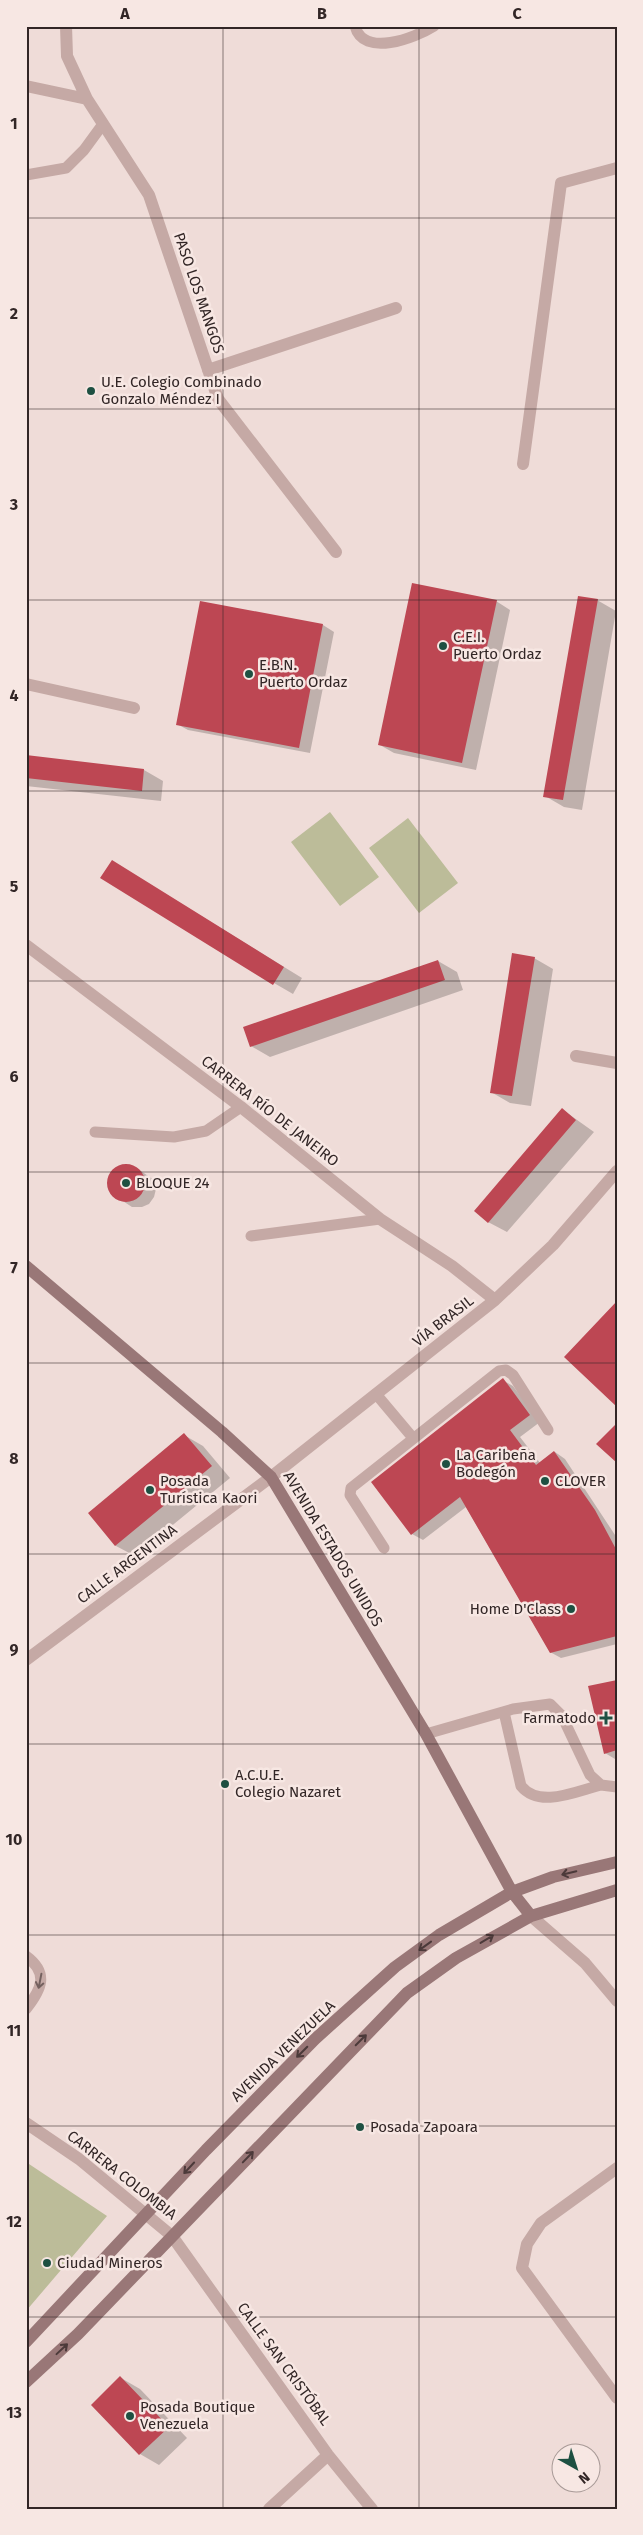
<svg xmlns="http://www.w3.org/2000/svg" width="643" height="2535" font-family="'Fira Sans',sans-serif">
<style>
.green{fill:#bcbc99}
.shadow{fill:#0003}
.building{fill:#bd4753}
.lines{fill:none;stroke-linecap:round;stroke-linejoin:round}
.lane{stroke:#c5a9a5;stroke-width:11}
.street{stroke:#c5a9a5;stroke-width:12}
.secondary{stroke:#977;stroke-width:12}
.oneway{stroke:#4c3a3a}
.oneway2{stroke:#74615f}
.grid{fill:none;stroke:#322626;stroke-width:1;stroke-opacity:0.55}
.poi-dot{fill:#1e5042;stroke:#f7e7e3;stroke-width:2}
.labels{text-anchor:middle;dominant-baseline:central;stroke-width:5;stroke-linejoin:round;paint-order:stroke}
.street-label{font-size:15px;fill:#322626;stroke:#f7e7e3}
.poi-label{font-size:15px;fill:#322626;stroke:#f7e7e3;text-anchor:start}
.neatline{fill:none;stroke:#322626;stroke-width:2}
.grid-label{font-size:16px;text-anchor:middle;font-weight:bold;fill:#322626}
</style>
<rect width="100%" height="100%" fill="#efdcd8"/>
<path class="green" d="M 330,812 L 379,877 L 340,906 L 291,842 Z
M 408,818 L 458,883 L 419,913 L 369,848 Z
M 26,2162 L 107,2216 L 26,2311 Z"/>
<path class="shadow" d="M 597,600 L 616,611 L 582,810 L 564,807 L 545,796 Z
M 496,601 L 510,610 L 476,770 L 394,753 L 380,745 Z
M 201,602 L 323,625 L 334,632 L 310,753 L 188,730 L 177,724 Z
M 26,756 L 144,770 L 163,781 L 161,801 L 26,786 Z
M 131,873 L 302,978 L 293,994 L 274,983 Z
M 534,958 L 553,969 L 531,1106 L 510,1103 L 491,1092 Z
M 438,961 L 457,972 L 463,990 L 270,1057 L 251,1046 Z
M 563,1110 L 594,1132 L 507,1232 L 488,1222 Z
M 125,1165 L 135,1167 L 154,1180 L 156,1189 L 154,1197 L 149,1204 L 142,1207 L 132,1207 L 112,1194 L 108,1185 L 110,1175 L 116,1168 Z
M 502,1380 L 513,1386 L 540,1422 L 520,1437 L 540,1463 L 555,1452 L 565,1459 L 617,1538 L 617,1644 L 561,1658 L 550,1652 L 466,1507 L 423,1540 L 412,1534 Z
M 184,1435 L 203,1446 L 230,1478 L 135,1556 L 116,1546 L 90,1514 Z
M 617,1681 L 617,1759 L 615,1759 L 605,1753 Z
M 121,2378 L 140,2389 L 187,2438 L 159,2465 L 140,2454 L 92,2405 Z"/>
<path class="building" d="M 412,583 L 497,600 L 462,763 L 378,745 Z
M 578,596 L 598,599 L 563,800 L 543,797 Z
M 200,601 L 323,624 L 299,748 L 176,725 Z
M 26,755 L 144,769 L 142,791 L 26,778 Z
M 112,860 L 284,967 L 273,985 L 100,878 Z
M 512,953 L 535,957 L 512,1096 L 490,1093 Z
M 438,960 L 445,980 L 250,1047 L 243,1027 Z
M 562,1108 L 576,1120 L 488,1223 L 474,1211 Z
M107 1183a19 19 0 1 1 38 0a19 19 0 1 1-38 0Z
M 617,1301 L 617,1407 L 564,1357 Z
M 503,1378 L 530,1415 L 510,1430 L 536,1465 L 554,1451 L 595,1510 L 617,1551 L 617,1636 L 550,1653 L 460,1497 L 411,1535 L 371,1482 Z
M 617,1423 L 617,1463 L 596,1444 Z
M 184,1433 L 212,1466 L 115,1546 L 88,1513 Z
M 617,1680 L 617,1750 L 604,1754 L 588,1686 Z
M 120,2376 L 169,2427 L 139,2455 L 91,2405 Z"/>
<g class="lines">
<path class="lane" d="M 355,26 C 363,58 415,38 434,26
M 26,175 L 66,168 L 84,150 L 103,124
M 95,1132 L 174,1137 L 206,1131 L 241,1107
M 251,1236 L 380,1219
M 376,1394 L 413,1438
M 384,1548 L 350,1495 L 351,1488 L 499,1371 L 506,1370 L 513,1375 L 548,1430
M 504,1712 L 521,1786 C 540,1809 576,1791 601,1785
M 426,1734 L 513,1709 L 550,1704 L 562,1716 L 590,1775 L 601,1785 L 617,1787
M 26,1956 C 49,1973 42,1989 26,2009"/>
<path class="street" d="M 66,26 L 67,56 L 87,99 L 149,195 L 218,399 L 336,552
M 26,86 L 87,99
M 208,370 L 396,308
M 523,464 L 561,183 L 617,168
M 26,684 L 134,708
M 26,945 L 241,1107 L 380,1219 L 452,1266 L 495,1300
M 576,1056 L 617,1063
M 26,1660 L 271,1477 L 495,1300 L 553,1245 L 617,1171
M 531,1916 L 585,1963 L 617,2001
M 26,2123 L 79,2159 L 172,2236 L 328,2455 L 372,2509
M 617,2168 L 541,2223 L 527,2244 L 522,2268 L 617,2398
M 269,2509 L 328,2455"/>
<path class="secondary" d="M 26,1266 L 222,1432 L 271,1477 L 426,1734 L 512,1892 L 531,1916
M 26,2342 L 206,2150 L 315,2039 L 395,1967 L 439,1935 L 512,1892 L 553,1877 L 617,1862
M 26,2382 L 78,2334 L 407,1993 L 456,1958 L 531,1916 L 617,1890"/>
</g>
<defs><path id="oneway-shaft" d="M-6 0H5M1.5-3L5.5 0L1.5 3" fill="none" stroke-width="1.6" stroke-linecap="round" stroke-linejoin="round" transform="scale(1.25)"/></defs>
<g class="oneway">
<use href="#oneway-shaft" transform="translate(569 1873) rotate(167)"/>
<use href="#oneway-shaft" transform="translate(487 1939) rotate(-31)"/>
<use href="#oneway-shaft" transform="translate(425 1946) rotate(144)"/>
<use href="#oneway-shaft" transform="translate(361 2040) rotate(-45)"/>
<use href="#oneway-shaft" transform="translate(302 2052) rotate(135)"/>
<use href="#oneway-shaft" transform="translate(248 2157) rotate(-46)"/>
<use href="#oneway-shaft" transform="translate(189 2168) rotate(133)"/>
<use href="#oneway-shaft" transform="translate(62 2349) rotate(-43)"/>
</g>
<use class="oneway2" href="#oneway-shaft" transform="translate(40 1981) rotate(101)"/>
<path class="grid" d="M 223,26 L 223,2509M 419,26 L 419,2509M 26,218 L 617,218M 26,409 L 617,409M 26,600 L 617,600M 26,791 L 617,791M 26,981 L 617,981M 26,1172 L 617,1172M 26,1363 L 617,1363M 26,1554 L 617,1554M 26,1744 L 617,1744M 26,1935 L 617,1935M 26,2126 L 617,2126M 26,2317 L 617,2317"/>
<g class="poi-dot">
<circle cx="91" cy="391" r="5"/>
<circle cx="443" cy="646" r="5"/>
<circle cx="249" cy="674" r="5"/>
<circle cx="126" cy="1183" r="5"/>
<circle cx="446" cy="1464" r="5"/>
<circle cx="545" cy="1481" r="5"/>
<circle cx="150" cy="1490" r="5"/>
<circle cx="571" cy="1609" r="5"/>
<path d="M603.5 1710.5h5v5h5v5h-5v5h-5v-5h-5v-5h5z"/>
<circle cx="225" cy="1784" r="5"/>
<circle cx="360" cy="2127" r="5"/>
<circle cx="47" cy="2263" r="5"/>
<circle cx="130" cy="2416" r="5"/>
</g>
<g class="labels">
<g class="street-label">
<text transform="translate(199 293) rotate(71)">PASO LOS MANGOS</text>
<text transform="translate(270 1111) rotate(38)">CARRERA RÍO DE JANEIRO</text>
<text transform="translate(443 1321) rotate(-38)">VÍA BRASIL</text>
<text transform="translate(333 1549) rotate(59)">AVENIDA ESTADOS UNIDOS</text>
<text transform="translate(127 1564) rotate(-37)">CALLE ARGENTINA</text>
<text transform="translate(283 2051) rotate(-44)">AVENIDA VENEZUELA</text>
<text transform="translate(122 2175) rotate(38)">CARRERA COLOMBIA</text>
<text transform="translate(284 2364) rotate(54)">CALLE SAN CRISTÓBAL</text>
</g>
<g class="poi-label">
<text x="101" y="382">U.E. Colegio Combinado<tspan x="101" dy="17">Gonzalo Méndez I</tspan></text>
<text x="453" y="637">C.E.I.<tspan x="453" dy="17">Puerto Ordaz</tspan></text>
<text x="259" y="665">E.B.N.<tspan x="259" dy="17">Puerto Ordaz</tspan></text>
<text x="136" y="1183">BLOQUE 24</text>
<text x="456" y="1455">La Caribeña<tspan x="456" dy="17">Bodegón</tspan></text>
<text x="160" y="1481">Posada<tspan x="160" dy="17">Turística Kaori</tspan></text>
<text x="555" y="1481">CLOVER</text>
<text x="561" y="1609" text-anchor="end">Home D'Class</text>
<text x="596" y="1718" text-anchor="end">Farmatodo</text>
<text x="235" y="1775">A.C.U.E.<tspan x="235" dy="17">Colegio Nazaret</tspan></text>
<text x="370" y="2127">Posada Zapoara</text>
<text x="57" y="2263">Ciudad Mineros</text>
<text x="140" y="2407">Posada Boutique<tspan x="140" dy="17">Venezuela</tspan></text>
</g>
</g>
<rect width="643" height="2535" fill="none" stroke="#f7e7e3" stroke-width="55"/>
<g transform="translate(576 2468) rotate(141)"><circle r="24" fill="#f7e7e3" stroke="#a89a97"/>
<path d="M0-4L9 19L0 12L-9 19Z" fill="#1e5042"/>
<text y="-8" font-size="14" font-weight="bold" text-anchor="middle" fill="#322626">N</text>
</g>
<rect x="28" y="28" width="588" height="2480" class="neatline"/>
<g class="grid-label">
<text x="125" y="19">A</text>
<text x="322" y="19">B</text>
<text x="517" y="19">C</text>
<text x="14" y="129">1</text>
<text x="14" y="319">2</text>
<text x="14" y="510">3</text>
<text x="14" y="701">4</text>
<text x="14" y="892">5</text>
<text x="14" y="1082">6</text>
<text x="14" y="1273">7</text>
<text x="14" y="1464">8</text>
<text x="14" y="1655">9</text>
<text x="14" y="1845">10</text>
<text x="14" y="2036">11</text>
<text x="14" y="2227">12</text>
<text x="14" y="2418">13</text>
</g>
</svg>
